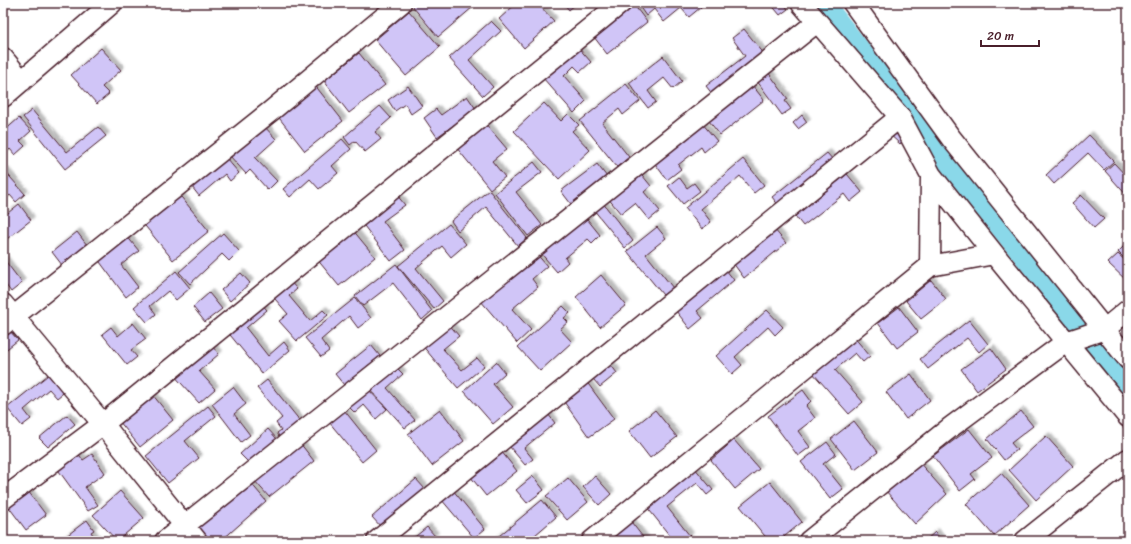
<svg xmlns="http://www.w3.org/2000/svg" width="1131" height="544" font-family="Sriracha,sans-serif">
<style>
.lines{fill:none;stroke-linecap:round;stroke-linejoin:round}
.canal{stroke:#8ad8e9;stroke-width:20}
.building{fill:#d0c5f7;stroke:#4a1f2b;filter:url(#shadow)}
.minor-casing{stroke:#4a1f2b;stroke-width:23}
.minor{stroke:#fff;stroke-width:20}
</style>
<defs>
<filter id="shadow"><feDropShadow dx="3.5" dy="-3.5" stdDeviation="1" flood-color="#0004"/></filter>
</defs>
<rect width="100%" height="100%" fill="#fff"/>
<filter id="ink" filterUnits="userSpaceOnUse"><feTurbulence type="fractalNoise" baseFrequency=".025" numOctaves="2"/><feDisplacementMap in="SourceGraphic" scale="8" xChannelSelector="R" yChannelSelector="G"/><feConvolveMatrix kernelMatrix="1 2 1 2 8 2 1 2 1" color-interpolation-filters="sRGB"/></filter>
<g filter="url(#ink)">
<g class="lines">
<path class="canal" d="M 824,3 L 953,169 L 1128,385"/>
</g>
<path class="building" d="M 417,3 L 469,3 L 473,7 L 438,37 L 413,7 Z
M 517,3 L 539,3 L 538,4 L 554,21 L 524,48 L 499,19 Z
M 563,3 L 577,3 L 569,10 Z
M 643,3 L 698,3 L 701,7 L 689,17 L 681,8 L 664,22 L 654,9 L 646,16 L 639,6 Z
M 770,3 L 783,3 L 788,9 L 780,15 Z
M 634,5 L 647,22 L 607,54 L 594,37 Z
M 409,11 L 440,47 L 406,76 L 375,40 Z
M 491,21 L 501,31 L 469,60 L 493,87 L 483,96 L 449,58 Z
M 744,29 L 765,55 L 713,95 L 706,86 L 745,56 L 732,38 Z
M 577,46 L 591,62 L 580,72 L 574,66 L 564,76 L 586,101 L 574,113 L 542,77 Z
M 101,48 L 121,70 L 102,87 L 109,94 L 97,104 L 71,75 Z
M 359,53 L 385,85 L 349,113 L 324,81 Z
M 663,56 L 682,81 L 673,89 L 664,78 L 648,91 L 656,102 L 648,108 L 629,83 Z
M 765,68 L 788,99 L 785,101 L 791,109 L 782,115 L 754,77 Z
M 749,81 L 764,100 L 720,135 L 705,116 Z
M 314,84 L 343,121 L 305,151 L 276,114 Z
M 626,84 L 640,101 L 623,115 L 619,109 L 602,123 L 629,157 L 617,167 L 580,121 Z
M 408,86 L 422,106 L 411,114 L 405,104 L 395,111 L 388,100 Z
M 467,96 L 476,109 L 437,137 L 424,118 L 436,109 L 441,115 Z
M 544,103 L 561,121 L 568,114 L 579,125 L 572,131 L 590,150 L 559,179 L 514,131 Z
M 380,106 L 391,118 L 375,132 L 381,139 L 365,152 L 355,141 L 350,145 L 344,137 Z
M 32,110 L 67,152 L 98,127 L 106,136 L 65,169 L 23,117 Z
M 802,115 L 807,122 L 798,129 L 793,123 Z
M 19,118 L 31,131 L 20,141 L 25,146 L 15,155 L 10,149 L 3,156 L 3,132 Z
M 485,123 L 507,149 L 492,161 L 505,177 L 490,189 L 456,147 Z
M 702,123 L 717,141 L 704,152 L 701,147 L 678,165 L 681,169 L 667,180 L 653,161 Z
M 263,125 L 276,139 L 255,158 L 277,181 L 268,190 L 250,170 L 246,174 L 230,156 Z
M 894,126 L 906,137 L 900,144 L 888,133 Z
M 1089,135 L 1114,161 L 1104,170 L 1088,153 L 1054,184 L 1046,175 Z
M 342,139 L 351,149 L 332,166 L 338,173 L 319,189 L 310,179 L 290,197 L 283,189 Z
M 827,153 L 834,161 L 779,206 L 772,197 Z
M 226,158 L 239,173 L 230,181 L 225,174 L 199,196 L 192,187 Z
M 743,159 L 764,185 L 754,193 L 740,176 L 701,209 L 711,222 L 702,229 L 685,208 Z
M 534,162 L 542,172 L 516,192 L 542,225 L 528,236 L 495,193 Z
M 1114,163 L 1128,178 L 1128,197 L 1105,171 Z
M 597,164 L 607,177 L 571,204 L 561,191 Z
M 3,169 L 25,194 L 16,202 L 10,195 L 3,201 Z
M 638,170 L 651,186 L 644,192 L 660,211 L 649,220 L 635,203 L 621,214 L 607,197 Z
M 847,174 L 862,192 L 850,202 L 844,194 L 803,226 L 795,216 Z
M 679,177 L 687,188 L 694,183 L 700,191 L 683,204 L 668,186 Z
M 489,190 L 527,238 L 518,246 L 486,207 L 458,231 L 451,221 Z
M 177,192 L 209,231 L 173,260 L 141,221 Z
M 396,194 L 405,205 L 383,221 L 405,250 L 391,261 L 361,222 Z
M 1081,195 L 1104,219 L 1094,228 L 1072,203 Z
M 602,202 L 633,241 L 625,248 L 593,209 Z
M 19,204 L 31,220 L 3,242 L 3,217 Z
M 583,214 L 600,235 L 592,243 L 588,239 L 565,258 L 568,262 L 557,272 L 539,251 Z
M 449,224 L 466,244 L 451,257 L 442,246 L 416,268 L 443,301 L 434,309 L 398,266 Z
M 657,227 L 666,238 L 646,254 L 673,288 L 663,295 L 627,251 Z
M 352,229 L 375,257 L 339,286 L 316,258 Z
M 774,229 L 786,243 L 744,278 L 733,263 Z
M 77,232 L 87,245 L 62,265 L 52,252 Z
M 223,233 L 239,251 L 229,261 L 222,254 L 190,284 L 179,272 Z
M 126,235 L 139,251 L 121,265 L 138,287 L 126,297 L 97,258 Z
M 1126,244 L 1128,246 L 1128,262 L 1118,252 Z
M 535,252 L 547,266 L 532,279 L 538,287 L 512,309 L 531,330 L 517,343 L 480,300 Z
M 1118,254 L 1128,263 L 1128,282 L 1108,263 Z
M 3,258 L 22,283 L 11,292 L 3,281 Z
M 396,264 L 432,311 L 422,320 L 393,283 L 363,306 L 355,296 Z
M 726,270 L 734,280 L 697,311 L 703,318 L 690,329 L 676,311 Z
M 176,271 L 190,288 L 176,300 L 168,291 L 150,306 L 156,314 L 147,322 L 134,307 Z
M 241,273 L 250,283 L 230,301 L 221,290 Z
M 601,275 L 626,305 L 600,327 L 576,297 Z
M 287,278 L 297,289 L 289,296 L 310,321 L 323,310 L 328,315 L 297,341 L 279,321 L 288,314 L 275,299 L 271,302 L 266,296 Z
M 931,280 L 946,299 L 921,319 L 906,301 Z
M 209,293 L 222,309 L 205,322 L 193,307 Z
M 355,298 L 371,318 L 358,328 L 349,316 L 321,340 L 329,351 L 321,357 L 305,338 Z
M 260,302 L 267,310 L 246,328 L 268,356 L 284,342 L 290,350 L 262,374 L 226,330 Z
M 563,306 L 570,313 L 564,318 L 568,322 L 560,329 L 572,342 L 540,371 L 518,347 Z
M 899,307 L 918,332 L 897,348 L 878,323 Z
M 767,310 L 783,327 L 775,335 L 768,327 L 735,357 L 742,365 L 732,374 L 716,356 Z
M 969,320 L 988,344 L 979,352 L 967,338 L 928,369 L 920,359 Z
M 447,322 L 459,336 L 443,349 L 462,370 L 477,358 L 484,366 L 458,388 L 421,344 Z
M 133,323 L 146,339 L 131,350 L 137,357 L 127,365 L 102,334 L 111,327 L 118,336 Z
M 8,329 L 18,340 L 3,352 L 3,333 Z
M 853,336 L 870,356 L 863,362 L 855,353 L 835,370 L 863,402 L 849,414 L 812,372 Z
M 208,342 L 219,354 L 199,371 L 215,389 L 199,403 L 172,373 Z
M 371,345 L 380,356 L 344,385 L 335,374 Z
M 991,348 L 1006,369 L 977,391 L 961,369 Z
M 496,362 L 505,373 L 493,384 L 513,407 L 493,424 L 464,391 Z
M 394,365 L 403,374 L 387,388 L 415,420 L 405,428 L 369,388 Z
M 611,365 L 617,373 L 600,387 L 593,379 Z
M 53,371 L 68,389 L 57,398 L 49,389 L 24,410 L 31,419 L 22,426 L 7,408 Z
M 911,374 L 930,400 L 906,419 L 886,392 Z
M 267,380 L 301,422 L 281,439 L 277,433 L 281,430 L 276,423 L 282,418 L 257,388 Z
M 586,381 L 614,419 L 589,437 L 562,399 Z
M 233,387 L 246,404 L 234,414 L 250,435 L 241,442 L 212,404 Z
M 367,388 L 387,409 L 376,419 L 364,405 L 355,413 L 348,406 Z
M 803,390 L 811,401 L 806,406 L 815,418 L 798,431 L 810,447 L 798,456 L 768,416 Z
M 152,394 L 173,420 L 140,447 L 119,421 Z
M 208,406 L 216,416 L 185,441 L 199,458 L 168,483 L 146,456 Z
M 440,409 L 464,441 L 432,466 L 408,434 Z
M 344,410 L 376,450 L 362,462 L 329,422 Z
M 655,410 L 677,437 L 650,458 L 629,431 Z
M 1021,411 L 1033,426 L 1011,443 L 1017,450 L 1004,460 L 987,439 Z
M 548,414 L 555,423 L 524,448 L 533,459 L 525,465 L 509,446 Z
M 67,415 L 75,424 L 48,447 L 39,438 Z
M 854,421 L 878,452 L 855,470 L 831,439 Z
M 268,429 L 277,439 L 249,463 L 240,454 Z
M 969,429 L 992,458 L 971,474 L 975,479 L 960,491 L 933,456 Z
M 1046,436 L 1073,466 L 1036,500 L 1009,470 Z
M 734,440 L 759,469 L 735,489 L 711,460 Z
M 827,442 L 836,454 L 823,464 L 843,489 L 830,499 L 801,462 Z
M 300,443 L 314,461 L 269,497 L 254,480 Z
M 501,451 L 517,471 L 486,496 L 470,476 Z
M 77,452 L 83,460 L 92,454 L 105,473 L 85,487 L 98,505 L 88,511 L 56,467 Z
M 918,461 L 947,494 L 915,524 L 885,490 Z
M 694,467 L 713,490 L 707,495 L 697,483 L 667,507 L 690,536 L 685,541 L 674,541 L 646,506 Z
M 1001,473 L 1029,505 L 994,536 L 966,504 Z
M 533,476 L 544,490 L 527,503 L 516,490 Z
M 595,476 L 611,494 L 599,505 L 583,487 Z
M 568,478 L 588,502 L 567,520 L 546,496 Z
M 416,479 L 425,489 L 381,527 L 372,517 Z
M 250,482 L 266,501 L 221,541 L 209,541 L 197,527 Z
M 770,482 L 802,522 L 779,541 L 769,541 L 740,506 Z
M 25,487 L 46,515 L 26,530 L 5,502 Z
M 452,489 L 485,529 L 474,538 L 441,499 Z
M 120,491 L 144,518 L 117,541 L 93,515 Z
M 542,500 L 556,517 L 528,541 L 493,541 Z
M 628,518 L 646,541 L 598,541 Z
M 87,520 L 94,530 L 91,532 L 97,541 L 60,541 Z
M 427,527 L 435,536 L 428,541 L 410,541 Z
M 935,532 L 942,541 L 926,541 L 926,540 Z"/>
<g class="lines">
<g class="minor-casing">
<path id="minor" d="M 801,3 L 900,117 L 931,175 L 994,254 L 1128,417
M 853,3 L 951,138 L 1128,359
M 3,58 L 22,81
M 3,97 L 112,3
M 931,175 L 930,266 L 994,254
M 3,304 L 103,424 L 197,541
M 3,325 L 271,111 L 401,3
M 3,499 L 103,424 L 621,3
M 165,541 L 817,22
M 377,541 L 900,117
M 592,541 L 930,266
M 809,541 L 951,427 L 1066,342 L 1105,329 L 1128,310
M 1025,541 L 1128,459"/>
</g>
<use href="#minor" class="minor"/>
</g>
</g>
<rect width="1131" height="544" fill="none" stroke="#fff" stroke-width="16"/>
<rect x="8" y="8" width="1115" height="528" fill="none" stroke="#4a1f2b" stroke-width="1.5" filter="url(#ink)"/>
<path d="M981 40v6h58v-6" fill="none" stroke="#4a1f2b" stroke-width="2"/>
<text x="987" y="40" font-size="12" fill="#4a1f2b" stroke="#ffffff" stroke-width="3" paint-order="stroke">20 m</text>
</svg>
